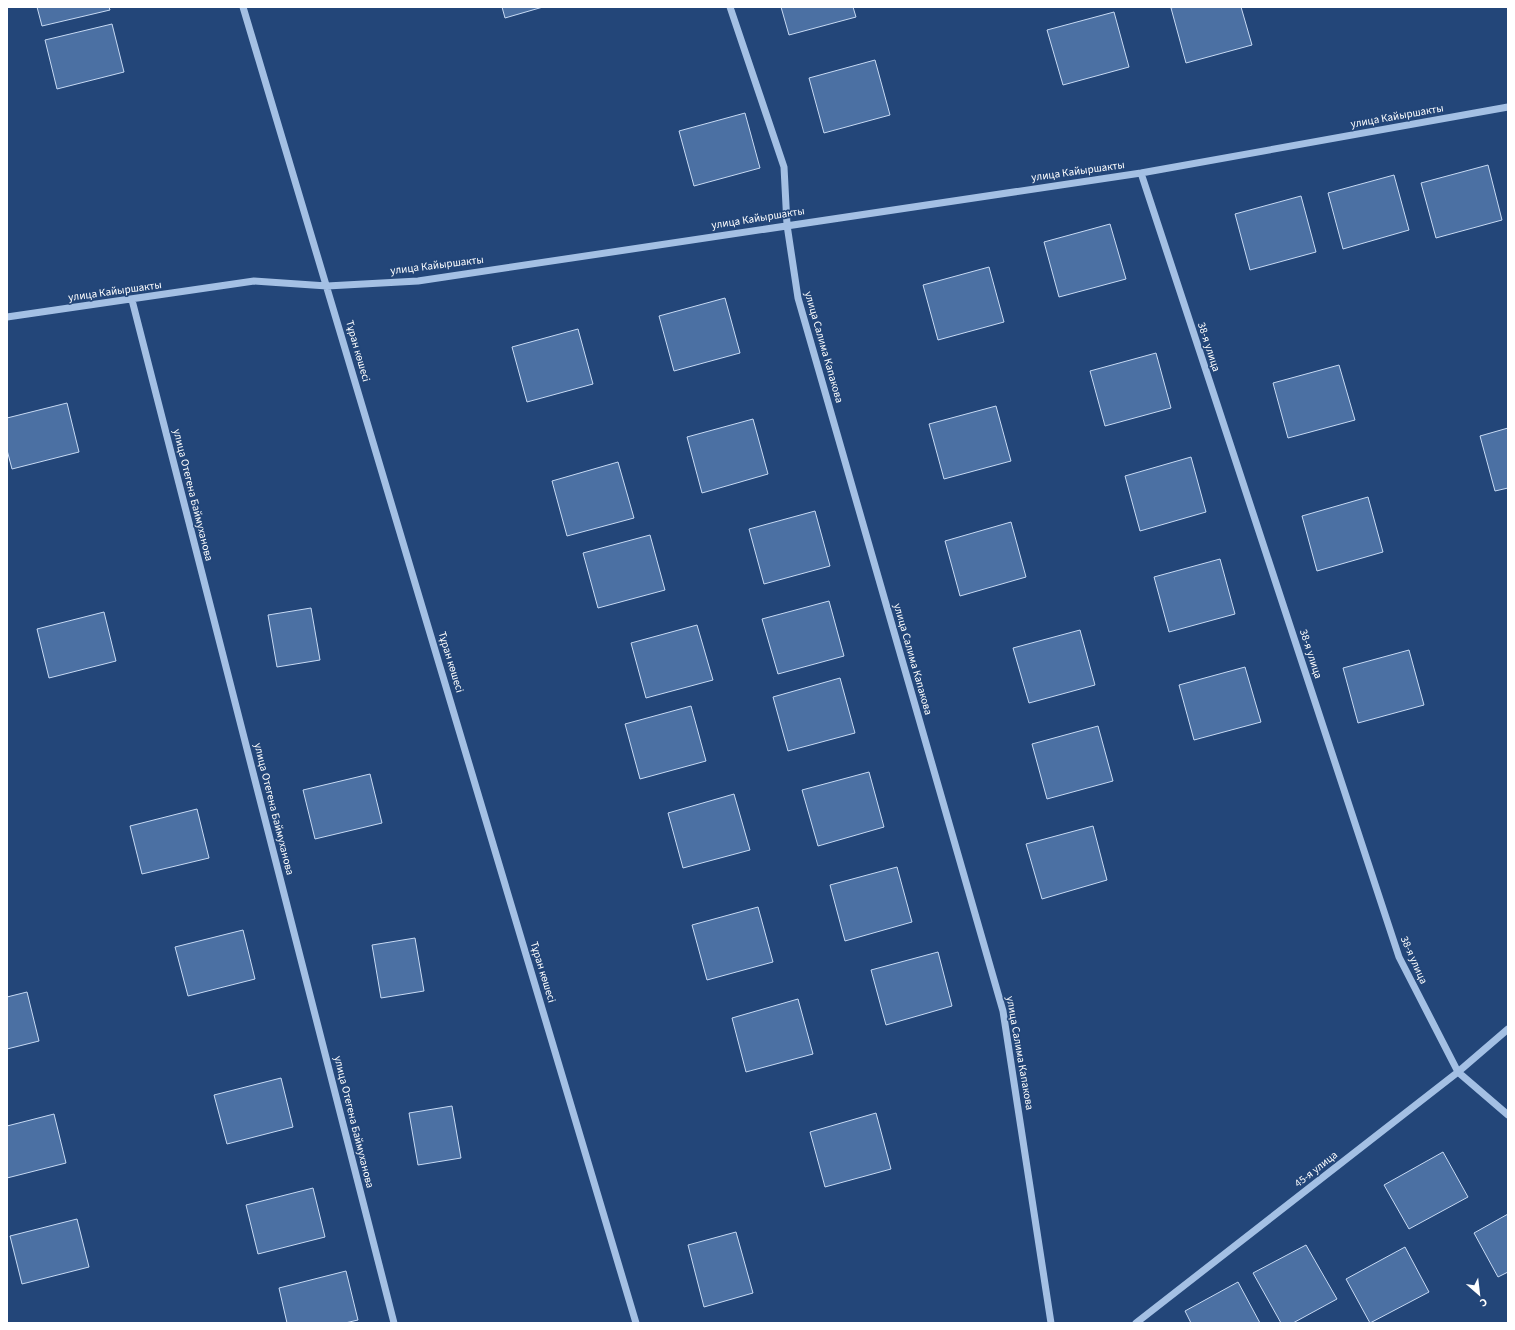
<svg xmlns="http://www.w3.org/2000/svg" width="1515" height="1330" font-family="'Source Sans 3',sans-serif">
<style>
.building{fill:#4b70a3;stroke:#c7daf4}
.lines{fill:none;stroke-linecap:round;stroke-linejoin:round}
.minor{stroke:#a4c0e4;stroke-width:7}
.labels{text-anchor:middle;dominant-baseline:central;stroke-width:3.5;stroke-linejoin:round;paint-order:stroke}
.street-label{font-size:11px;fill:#fff;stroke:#234679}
</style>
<rect width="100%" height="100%" fill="#234679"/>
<path class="building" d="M 37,7 L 109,7 L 110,10 L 42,26 Z
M 502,7 L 543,7 L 505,18 Z
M 781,7 L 853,7 L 856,17 L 789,35 Z
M 1175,7 L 1241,7 L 1252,45 L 1186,63 L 1171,8 Z
M 1114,12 L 1129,67 L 1063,85 L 1047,30 Z
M 112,24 L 124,72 L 57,89 L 45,40 Z
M 875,60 L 890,115 L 824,133 L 809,78 Z
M 745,113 L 760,168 L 694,186 L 679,131 Z
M 1488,165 L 1502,220 L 1436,238 L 1421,183 Z
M 1394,175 L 1409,230 L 1343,249 L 1328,193 Z
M 1301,196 L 1316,252 L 1250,270 L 1235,214 Z
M 1110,224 L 1126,279 L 1059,297 L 1044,242 Z
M 989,267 L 1004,322 L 938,340 L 923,285 Z
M 725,298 L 740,353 L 674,371 L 659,316 Z
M 578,329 L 593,384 L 527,402 L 512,347 Z
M 1156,353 L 1171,408 L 1105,426 L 1090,371 Z
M 1339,365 L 1355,420 L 1288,438 L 1273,383 Z
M 67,403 L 79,452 L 12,469 L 7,450 L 7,418 Z
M 996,406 L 1011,461 L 944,479 L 929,424 Z
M 753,419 L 768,474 L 702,493 L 687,437 Z
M 1508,428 L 1508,488 L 1495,491 L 1480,436 Z
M 1191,457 L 1206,512 L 1140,531 L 1125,476 Z
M 618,462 L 634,518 L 567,536 L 552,481 Z
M 1368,497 L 1383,552 L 1317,571 L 1302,516 Z
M 815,511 L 830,566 L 764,584 L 749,529 Z
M 1011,522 L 1026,577 L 960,596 L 945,541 Z
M 650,535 L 665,590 L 598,608 L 583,553 Z
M 1220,559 L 1235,614 L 1169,632 L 1154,577 Z
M 829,601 L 844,656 L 778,674 L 762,619 Z
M 311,608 L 320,660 L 277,667 L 268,615 Z
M 104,612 L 116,661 L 49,678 L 37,629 Z
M 697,625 L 713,680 L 646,698 L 631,643 Z
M 1080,630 L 1095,685 L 1029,703 L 1013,648 Z
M 1409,650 L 1424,705 L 1358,723 L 1343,668 Z
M 1245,667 L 1261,722 L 1194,740 L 1179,685 Z
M 840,678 L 855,733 L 788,751 L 773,697 Z
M 691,706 L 706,761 L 640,779 L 625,724 Z
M 1098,726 L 1113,781 L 1047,799 L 1032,744 Z
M 869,772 L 884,827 L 818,846 L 802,790 Z
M 370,774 L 382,823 L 315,839 L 303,790 Z
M 734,794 L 750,850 L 683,868 L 668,813 Z
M 197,809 L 209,858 L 142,874 L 130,826 Z
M 1093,826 L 1107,880 L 1042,899 L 1026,844 Z
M 897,867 L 912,922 L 845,941 L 830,885 Z
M 758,907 L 773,962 L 707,980 L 692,925 Z
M 243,930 L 255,979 L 188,996 L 175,947 Z
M 415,938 L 424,991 L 381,998 L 372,945 Z
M 938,952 L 952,1006 L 886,1025 L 871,970 Z
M 27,992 L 39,1041 L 7,1049 L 7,997 Z
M 798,999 L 813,1054 L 746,1072 L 732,1018 Z
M 281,1078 L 293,1127 L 227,1144 L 214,1095 Z
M 452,1106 L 461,1158 L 418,1165 L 409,1113 Z
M 876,1113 L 891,1169 L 825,1187 L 810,1132 Z
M 54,1114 L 66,1163 L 7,1178 L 7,1126 Z
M 1443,1152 L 1468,1197 L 1409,1229 L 1384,1185 Z
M 313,1188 L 325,1237 L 258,1254 L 246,1205 Z
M 1508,1214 L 1508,1272 L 1498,1277 L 1474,1233 Z
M 77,1219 L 89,1267 L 22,1284 L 10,1236 Z
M 736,1232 L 753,1293 L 704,1307 L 688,1245 Z
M 1306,1245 L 1337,1299 L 1293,1323 L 1281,1323 L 1253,1273 Z
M 1405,1247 L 1429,1292 L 1370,1323 L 1346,1279 Z
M 346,1271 L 358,1320 L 345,1323 L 287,1323 L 279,1288 Z
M 1238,1282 L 1260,1323 L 1191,1323 L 1185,1311 Z"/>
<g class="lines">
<path class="minor" d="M 243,7 L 636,1323
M 730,7 L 784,167 L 787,225 L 798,298 L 1003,1011 L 1051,1323
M 1141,173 L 1399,957 L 1458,1072 L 1508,1115
M 132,300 L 394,1323
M 7,317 L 254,281 L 327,286 L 418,281 L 1141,173 L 1508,107
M 1136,1323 L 1458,1072 L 1508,1029"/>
</g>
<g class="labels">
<g class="street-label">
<text transform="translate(1397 116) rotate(-10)">улица Кайыршакты</text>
<text transform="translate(1078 171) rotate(-8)">улица Кайыршакты</text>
<text transform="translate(758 218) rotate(-9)">улица Кайыршакты</text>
<text transform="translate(437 265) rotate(-7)">улица Кайыршакты</text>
<text transform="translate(115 291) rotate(-8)">улица Кайыршакты</text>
<text transform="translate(824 347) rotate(74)">улица Салима Капакова</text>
<text transform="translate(1209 347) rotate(72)">38-я улица</text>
<text transform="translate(358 351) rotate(74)">Тұран көшесі</text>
<text transform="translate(193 495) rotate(76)">улица Отегена Баймуханова</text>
<text transform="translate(1311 654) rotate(72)">38-я улица</text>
<text transform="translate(913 659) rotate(74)">улица Салима Капакова</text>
<text transform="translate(451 662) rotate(73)">Тұран көшесі</text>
<text transform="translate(274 809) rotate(76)">улица Отегена Баймуханова</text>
<text transform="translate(1414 960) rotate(66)">38-я улица</text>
<text transform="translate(543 972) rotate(73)">Тұран көшесі</text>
<text transform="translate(1020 1053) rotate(80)">улица Салима Капакова</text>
<text transform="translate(354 1122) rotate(76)">улица Отегена Баймуханова</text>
<text transform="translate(1316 1169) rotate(-38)">45-я улица</text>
</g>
</g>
<rect width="1515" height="1330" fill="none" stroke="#ffffff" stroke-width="16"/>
<g transform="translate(1479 1294) rotate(152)" stroke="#234679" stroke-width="3" paint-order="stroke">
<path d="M0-3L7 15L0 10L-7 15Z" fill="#ffffff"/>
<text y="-6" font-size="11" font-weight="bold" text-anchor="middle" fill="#ffffff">С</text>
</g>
</svg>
